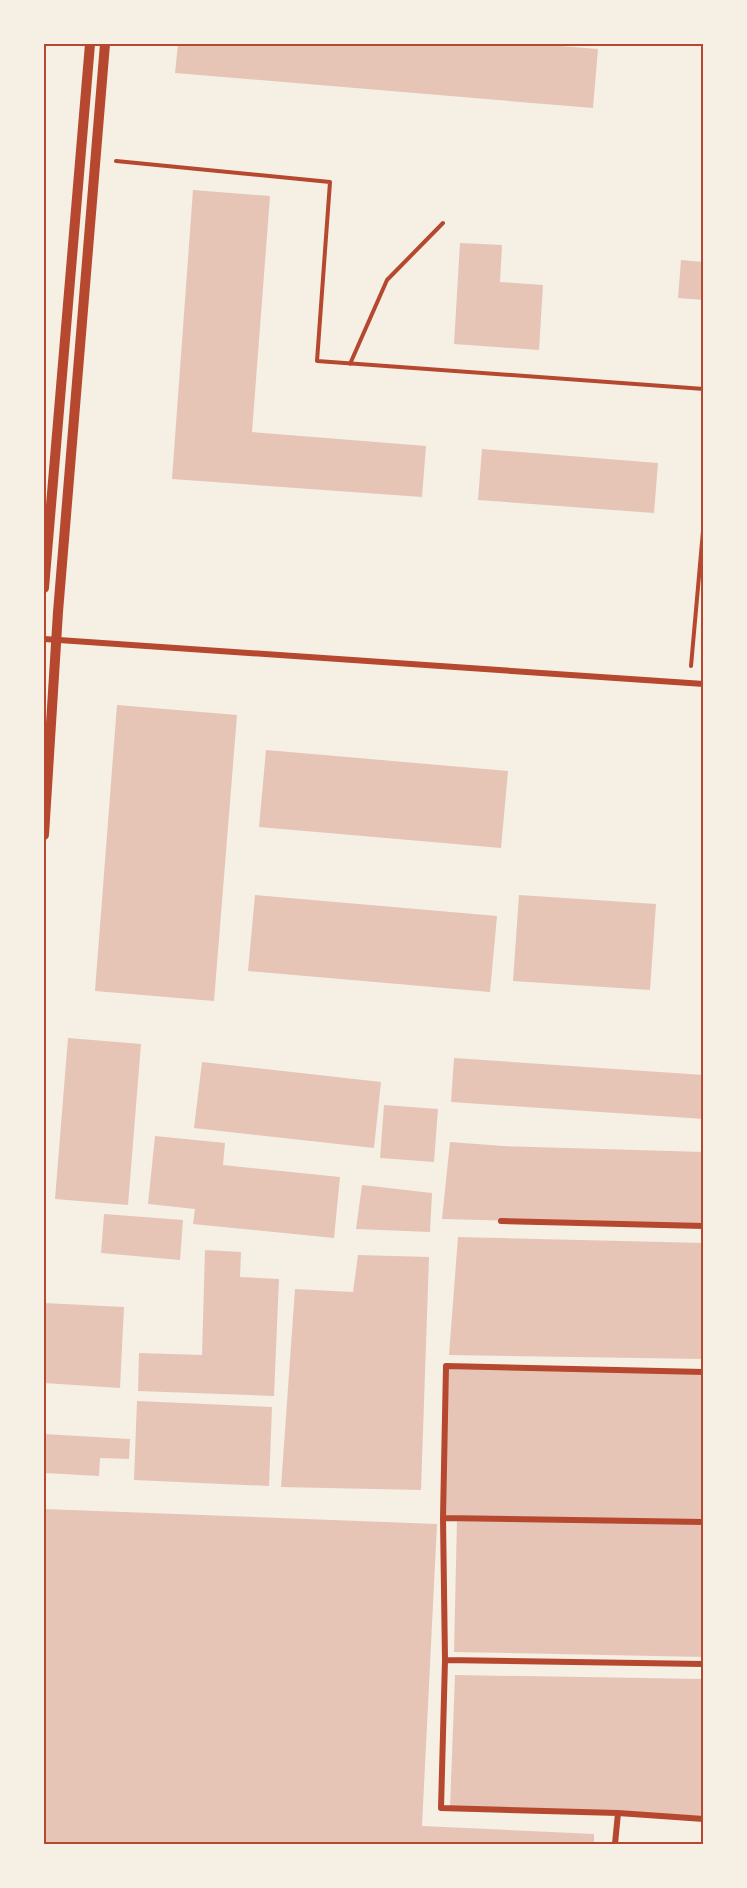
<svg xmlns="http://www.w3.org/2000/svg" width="747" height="1888" font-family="'Roboto Condensed',sans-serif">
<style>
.building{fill:#e6c5b7}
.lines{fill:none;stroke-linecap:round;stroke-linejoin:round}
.path{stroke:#b5482f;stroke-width:4}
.minor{stroke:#b5482f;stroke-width:6}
.tertiary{stroke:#b5482f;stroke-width:10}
.neatline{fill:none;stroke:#b5482f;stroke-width:2}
</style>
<rect width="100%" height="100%" fill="#f6efe4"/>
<path class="building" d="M 178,44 L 534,44 L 598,49 L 593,108 L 175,73 Z
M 193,190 L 270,196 L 252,432 L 426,446 L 422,497 L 172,479 Z
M 460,243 L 502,245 L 500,282 L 543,285 L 539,350 L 454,344 Z
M 681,260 L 704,262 L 704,300 L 678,298 Z
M 482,449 L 658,463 L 654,513 L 478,500 Z
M 117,705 L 237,715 L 214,1001 L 95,991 Z
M 266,750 L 508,771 L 501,848 L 259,827 Z
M 255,895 L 497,916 L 490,992 L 248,971 Z
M 519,895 L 656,904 L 650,990 L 513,981 Z
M 68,1038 L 141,1044 L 128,1205 L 55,1199 Z
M 454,1058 L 704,1075 L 704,1119 L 451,1102 Z
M 202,1062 L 381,1082 L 374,1148 L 194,1128 Z
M 384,1105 L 438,1109 L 434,1162 L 380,1158 Z
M 155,1136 L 225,1143 L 223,1165 L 340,1177 L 334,1238 L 193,1224 L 195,1209 L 148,1204 Z
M 450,1142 L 503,1146 L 704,1152 L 704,1226 L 442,1219 Z
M 362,1185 L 432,1193 L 430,1232 L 356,1229 Z
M 104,1214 L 183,1220 L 180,1260 L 101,1253 Z
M 458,1237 L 704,1243 L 704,1359 L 449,1355 Z
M 205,1250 L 241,1252 L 240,1277 L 279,1279 L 274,1396 L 138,1391 L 139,1353 L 202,1355 Z
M 358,1255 L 429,1257 L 421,1490 L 281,1487 L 295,1289 L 353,1292 Z
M 44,1303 L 124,1307 L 120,1388 L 44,1383 Z
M 446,1366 L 704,1372 L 704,1657 L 454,1652 L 457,1519 L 443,1518 Z
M 137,1401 L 272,1407 L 269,1486 L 134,1480 Z
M 44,1434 L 130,1439 L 129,1459 L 100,1458 L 99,1476 L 45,1473 Z
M 44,1509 L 437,1524 L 422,1826 L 594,1834 L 594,1844 L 44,1844 Z
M 455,1675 L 704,1679 L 704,1816 L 450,1808 Z"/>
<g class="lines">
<path class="path" d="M 116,161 L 330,182 L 317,361 L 704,389
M 350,364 L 387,280 L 443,223
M 691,666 L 704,520"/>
<path class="minor" d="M 44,639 L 704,684
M 501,1221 L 704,1226
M 443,1518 L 704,1522
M 445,1660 L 704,1664
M 618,1813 L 441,1808 L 445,1660 L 443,1518 L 446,1366 L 704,1372
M 615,1844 L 618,1813 L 704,1819"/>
<path class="tertiary" d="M 44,588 L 90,44
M 44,835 L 58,612 L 105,44"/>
</g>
<rect width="747" height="1888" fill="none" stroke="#f6efe4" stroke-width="90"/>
<rect x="45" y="45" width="657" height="1798" class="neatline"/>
</svg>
